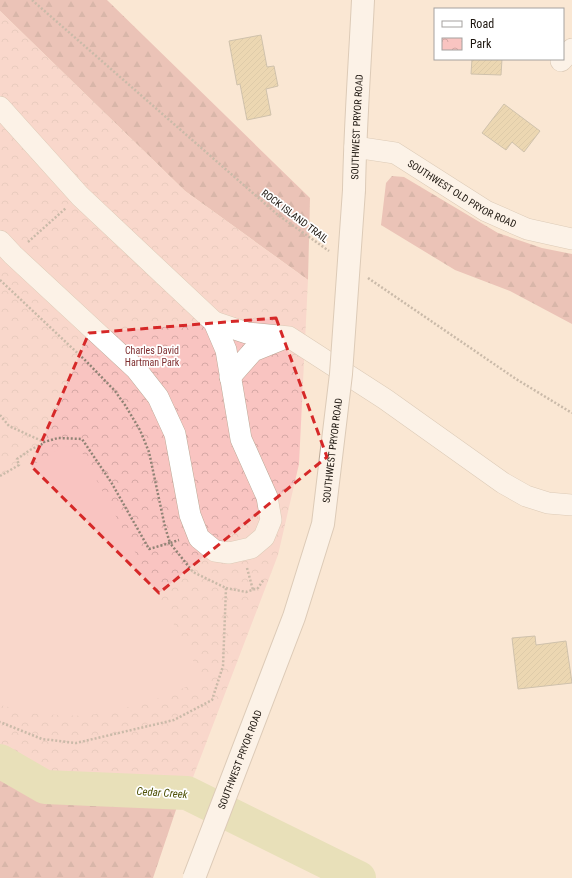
<svg xmlns="http://www.w3.org/2000/svg" width="572" height="878" font-family="'Roboto Condensed',sans-serif">
<style>
.forest{fill:url(#forest-firs)}
.park{fill:url(#park-crowns)}
.garden{fill:#f9c4c1}
.lines{fill:none;stroke-linecap:round;stroke-linejoin:round}
.river{stroke:#d2d799;stroke-width:34}
.building{fill:url(#building-hatch);stroke:#9c937c}
.minor-casing{stroke:#baa895;stroke-width:22}
.major-casing{stroke:#baa895;stroke-width:24}
.path{stroke:#908375;stroke-width:2.5;stroke-dasharray:2 2;stroke-linecap:butt}
.minor{stroke:#fff;stroke-width:21}
.major{stroke:#fff;stroke-width:22}
.major-bridge-casing{stroke:#baa895;stroke-width:24;stroke-linecap:butt}
.major-bridge{stroke:#fff;stroke-width:22}
.marked{fill:none;stroke:#d62828;stroke-width:3;stroke-dasharray:8 5;stroke-linejoin:round}
.labels{text-anchor:middle;dominant-baseline:central;stroke-width:3.5;stroke-linejoin:round;paint-order:stroke}
.street-label{font-size:10px;fill:#1d160f;stroke:#fff}
.park-label{font-size:10px;fill:#7f2f30;stroke:#fff}
.water-label{font-size:11px;font-style:italic;fill:#4e5106;stroke:#fff}
</style>
<defs>
<pattern id="forest-firs" width="22" height="20" patternUnits="userSpaceOnUse"><rect width="22" height="20" fill="#da9794"/><path d="M5 1l3.5 6h-7zM16 11l3.5 6h-7z" fill="#b07a77"/></pattern>
<pattern id="park-crowns" width="20" height="18" patternUnits="userSpaceOnUse"><rect width="20" height="18" fill="#f9c4c1"/><path d="M2 6a3 3 0 1 1 6 0M12 15a3 3 0 1 1 6 0" fill="none" stroke="#d5a8a5"/></pattern>
<pattern id="building-hatch" width="6" height="6" patternUnits="userSpaceOnUse"><rect width="6" height="6" fill="#dbc489"/><path d="M-1 1l2-2M0 6l6-6M5 7l2-2" fill="none" stroke="#bca875"/></pattern>
</defs>
<rect width="100%" height="100%" fill="#fae7d3"/>
<path class="forest" d="M 0,0 L 107,0 L 310,198 L 308,280 L 185,191 L 0,11 Z
M 392,176 L 404,177 L 498,233 L 542,248 L 572,254 L 572,324 L 510,291 L 455,270 L 381,225 L 386,183 Z
M 0,761 L 45,787 L 182,792 L 153,878 L 0,878 Z"/>
<path class="park" d="M 0,11 L 185,191 L 308,280 L 299,464 L 278,555 L 187,793 L 45,787 L 0,761 Z"/>
<path class="garden" d="M 65,446 L 80,449 L 203,679 L 166,696 L 128,707 L 86,716 L 37,714 L 0,705 L 0,484 Z"/>
<g class="lines">
<path class="river" d="M 0,761 L 45,787 L 187,793 L 359,878"/>
</g>
<path class="building" d="M 261,35 L 267,67 L 274,66 L 278,86 L 266,89 L 271,115 L 247,120 L 240,84 L 237,85 L 229,41 Z
M 472,59 L 502,59 L 501,75 L 471,74 Z
M 504,104 L 540,131 L 524,152 L 512,142 L 506,150 L 482,133 Z
M 535,636 L 536,645 L 566,641 L 572,683 L 518,689 L 512,638 Z"/>
<g class="lines">
<g class="minor-casing">
<g id="minor">
<path d="M 561,61 L 572,49"/>
<path d="M 0,107 L 80,196 L 214,322 L 226,350 L 241,439 L 267,497 L 271,520 L 264,537 L 251,548 L 229,553 L 215,551 L 199,538 L 190,515 L 175,434 L 158,397 L 136,369 L 13,255 L 0,241"/>
<path id="s1" d="M 355,147 L 395,153 L 486,211 L 527,229 L 572,239"/>
<path d="M 214,322 L 247,333 L 289,337 L 385,399 L 503,483 L 526,496 L 548,503 L 572,505"/>
<path d="M 230,377 L 253,351 L 285,338"/>
</g>
</g>
<g class="major-casing">
<g id="major">
<path id="s2" d="M 354,190 C 355,126 360,63 363,0"/>
</g>
</g>
<path class="path" d="M 32,0 L 278,215 L 329,251
M 28,242 L 66,208
M 368,278 L 516,379 L 572,413
M 0,280 L 87,362 L 115,391 L 125,405 L 140,430 L 149,452 L 165,527 L 170,543 L 179,540
M 0,415 L 9,426 L 44,442 L 58,438 L 82,439 L 111,482 L 149,549 L 170,543 L 193,572 L 226,588 L 223,666 L 212,700 L 174,720 L 76,743 L 42,739 L 0,722
M 0,476 L 19,465 L 17,459 L 30,450 L 44,443
M 247,568 L 253,590
M 226,588 L 246,592 L 258,588 L 264,579"/>
<use href="#minor" class="minor"/>
<use href="#major" class="major"/>
<g class="major-bridge-casing">
<g id="major-bridge">
<path id="s3" d="M 194,878 L 294,617 L 323,524 L 341,374 L 354,190"/>
</g>
</g>
<use href="#major-bridge" class="major-bridge"/>
</g>
<path d="M0 0H572V878H0ZM 276,318 L 327,457 L 159,593 L 31,466 L 89,333 Z" fill="#fae7d3" fill-opacity=".55" fill-rule="evenodd"/>
<path class="marked" d="M 276,318 L 327,457 L 159,593 L 31,466 L 89,333 Z"/>
<g class="labels">
<g class="street-label">
<text stroke="none"><textPath href="#s2" startOffset="63">SOUTHWEST PRYOR ROAD</textPath></text>
<text stroke="none"><textPath href="#s1" startOffset="119">SOUTHWEST OLD PRYOR ROAD</textPath></text>
<text transform="translate(295 216) rotate(37)">ROCK ISLAND TRAIL</text>
<text stroke="none"><textPath href="#s3" startOffset="451">SOUTHWEST PRYOR ROAD</textPath></text>
<text stroke="none"><textPath href="#s3" startOffset="127">SOUTHWEST PRYOR ROAD</textPath></text>
</g>
<g class="park-label">
<text x="152" y="350">Charles David<tspan x="152" dy="12">Hartman Park</tspan></text>
</g>
<g class="water-label">
<text transform="translate(162 793) rotate(4)">Cedar Creek</text>
</g>
</g>
<rect x="434" y="8" width="130" height="52" fill="#ffffff" stroke="#a5a29f"/>
<rect x="442" y="21" width="20" height="6" fill="#ffffff" stroke="#a5a29f"/>
<text x="470" y="28" font-size="12" fill="#1d160f">Road</text>
<rect x="442" y="38" width="20" height="12" fill="url(#park-crowns)" stroke="#a5a29f"/>
<text x="470" y="48" font-size="12" fill="#1d160f">Park</text>
</svg>
